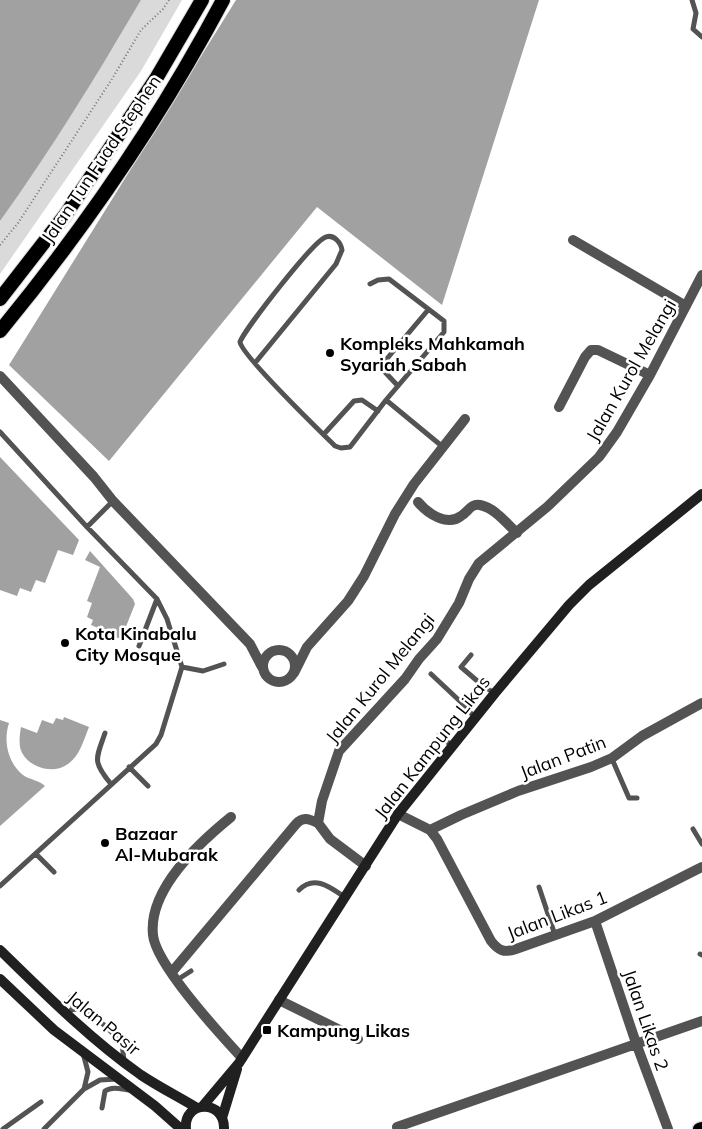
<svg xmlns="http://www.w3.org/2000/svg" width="702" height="1129" font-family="Mulish,sans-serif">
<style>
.green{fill:#dadada}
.water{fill:#a1a1a1}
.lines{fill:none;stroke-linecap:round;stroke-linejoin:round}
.primary-casing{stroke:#dbdbdb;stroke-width:15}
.trunk-casing{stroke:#dbdbdb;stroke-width:16}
.path{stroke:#757575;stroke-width:2;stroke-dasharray:1 2.5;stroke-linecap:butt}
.service{stroke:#535353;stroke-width:5}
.minor{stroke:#535353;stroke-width:10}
.secondary{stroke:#202020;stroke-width:10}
.primary{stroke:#000;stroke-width:12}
.trunk{stroke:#000;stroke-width:14}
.poi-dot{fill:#000;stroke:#fff;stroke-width:2}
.labels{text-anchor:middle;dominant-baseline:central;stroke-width:5;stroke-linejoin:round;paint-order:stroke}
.street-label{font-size:18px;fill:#000;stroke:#fff}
.poi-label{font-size:18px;font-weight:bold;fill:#000;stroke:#fff;text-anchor:start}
</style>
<rect width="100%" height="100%" fill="#fff"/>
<path class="green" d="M 141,0 L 182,0 L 141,71 L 0,274 L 0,221 L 115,44 Z"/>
<path class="water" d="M 0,0 L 141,0 C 97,75 51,150 0,221 Z
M 236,0 L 539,0 L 442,305 L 317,207 L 109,461 L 9,365 Z
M 0,457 L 79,540 L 73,555 L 58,550 L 45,583 L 36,580 L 31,592 L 20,588 L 17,596 L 0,590 Z
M 90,551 L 133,599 L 135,604 L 121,639 L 97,630 L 98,628 L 91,625 L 93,620 L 87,617 L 92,603 L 87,601 L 100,567 L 85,560 Z
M 64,717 L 89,727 C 84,739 80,756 68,764 C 52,776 24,766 20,747 C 19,740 20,733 21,727 L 37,733 L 42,720 L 53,724 L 56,718 L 63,720 Z
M 0,720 L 9,723 C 3,741 8,763 23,775 C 30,780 39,780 45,786 L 0,826 Z"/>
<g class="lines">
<g class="primary-casing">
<path id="primary" d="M 699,1129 L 702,1128"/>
</g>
<g class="trunk-casing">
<path id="trunk" d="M 0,299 L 66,214 L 157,77 L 202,0
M 0,331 C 84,229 161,117 223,0"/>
</g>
<path class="path" d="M 0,245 L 18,223 L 112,79 L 141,30 L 163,9 L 169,0"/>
<path class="service" d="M 692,0 L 696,13 L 693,29 L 702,37
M 255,363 L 336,264 L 342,250 C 341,243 334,234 326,237 C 314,240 245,329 240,342 C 242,356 320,431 335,446 L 341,448 L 350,447 L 386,400 L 444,332 L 444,321 L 389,279 L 378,280 L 370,284
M 398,386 L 383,370 L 383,368 L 385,361 L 428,310
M 386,400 L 443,447
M 0,432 L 87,527 L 157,599 L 167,619 L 182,667 L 161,735 L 156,744 L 0,886
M 324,434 L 354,401 L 362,400 L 378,411
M 87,527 L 113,501
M 139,646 L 157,599
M 471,655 L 461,667 L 482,685 L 494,693
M 182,667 L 203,671 L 224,664
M 431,674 L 464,705 L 475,718
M 105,733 C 96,759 92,761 111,784
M 439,735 L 439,738 L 453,745
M 612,759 L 629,798 L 637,798
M 129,767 L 148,786
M 693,829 L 702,844
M 36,854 L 54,872
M 539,887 L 555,935
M 299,890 C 315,874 331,888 346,898
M 700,954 L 702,955
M 177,980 L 191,971
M 71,997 L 73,1002 L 73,1009
M 68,1015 L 71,1010 C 88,1005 107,1029 119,1039 L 122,1043 L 124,1061
M 83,1053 L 88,1072 L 84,1089
M 102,1108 L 105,1091 C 112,1086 121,1089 129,1090
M 3,1129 L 41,1102
M 44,1129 L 84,1089 L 100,1080 L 117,1079"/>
<path class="minor" d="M 573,240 L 686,306
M 0,376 L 94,477 L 113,501 L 250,644 L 262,667
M 559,407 L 585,357 L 591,350 L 598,350 L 650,375
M 418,502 C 427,513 447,527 461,516 C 468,512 471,503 480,505 C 495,508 506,523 517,533
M263 666a16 16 0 1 1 32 0a16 16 0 1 1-32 0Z
M 294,673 L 307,647 L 348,601 L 364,576 L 395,514 L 414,484 L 465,419
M 398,814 L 430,830 L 437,839 L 491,941 C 499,951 504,953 516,949 L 595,921 L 702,867
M 231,817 C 199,843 148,889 153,935 C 156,965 220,1034 242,1058
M 430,830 L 461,815 L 518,791 L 591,767 L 612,758 L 642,736 L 702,703
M 366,866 L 330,839 L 318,823 L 322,801 L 339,751 L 405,679 L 419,659 L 437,639 L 459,603 L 469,579 L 479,563 L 547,507 L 599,457 L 617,432 L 650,375 L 702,275
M 595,921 L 636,1043 L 668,1129
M 172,972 L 296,824 C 303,816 309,819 318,823
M 279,1000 L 358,1039
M 397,1127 L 702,1021"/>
<path class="secondary" d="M 0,950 C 44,993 91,1040 141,1075 C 159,1087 179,1097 197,1108
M 0,979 L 54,1030 L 155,1106 L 181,1129
M 202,1107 L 239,1063 L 398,814 L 495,693 L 569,605 L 589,585 L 702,494
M 222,1118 L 237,1069
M 186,1129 C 183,1100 225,1099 224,1129"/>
<use href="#primary" class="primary"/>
<use href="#trunk" class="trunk"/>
</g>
<g class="poi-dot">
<circle cx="330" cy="353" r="5"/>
<circle cx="65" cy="643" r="5"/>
<circle cx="105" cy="843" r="5"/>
<rect x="262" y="1025" width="10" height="10" rx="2.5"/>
</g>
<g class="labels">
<g class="street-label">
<text transform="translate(101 159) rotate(-56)">Jalan Tun Fuad Stephen</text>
<text transform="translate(631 370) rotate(-60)">Jalan Kurol Melangi</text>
<text transform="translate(380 678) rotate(-51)">Jalan Kurol Melangi</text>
<text transform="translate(432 747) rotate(-52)">Jalan Kampung Likas</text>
<text transform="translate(563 757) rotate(-21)">Jalan Patin</text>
<text transform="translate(557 915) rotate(-21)">Jalan Likas 1</text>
<text transform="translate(646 1020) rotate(71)">Jalan Likas 2</text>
<text transform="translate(104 1023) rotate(40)">Jalan Pasir</text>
</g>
<g class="poi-label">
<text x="340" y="343">Kompleks Mahkamah<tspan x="340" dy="21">Syariah Sabah</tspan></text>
<text x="75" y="633">Kota Kinabalu<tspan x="75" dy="21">City Mosque</tspan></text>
<text x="115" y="833">Bazaar<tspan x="115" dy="21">Al-Mubarak</tspan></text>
<text x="277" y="1030">Kampung Likas</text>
</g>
</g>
</svg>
